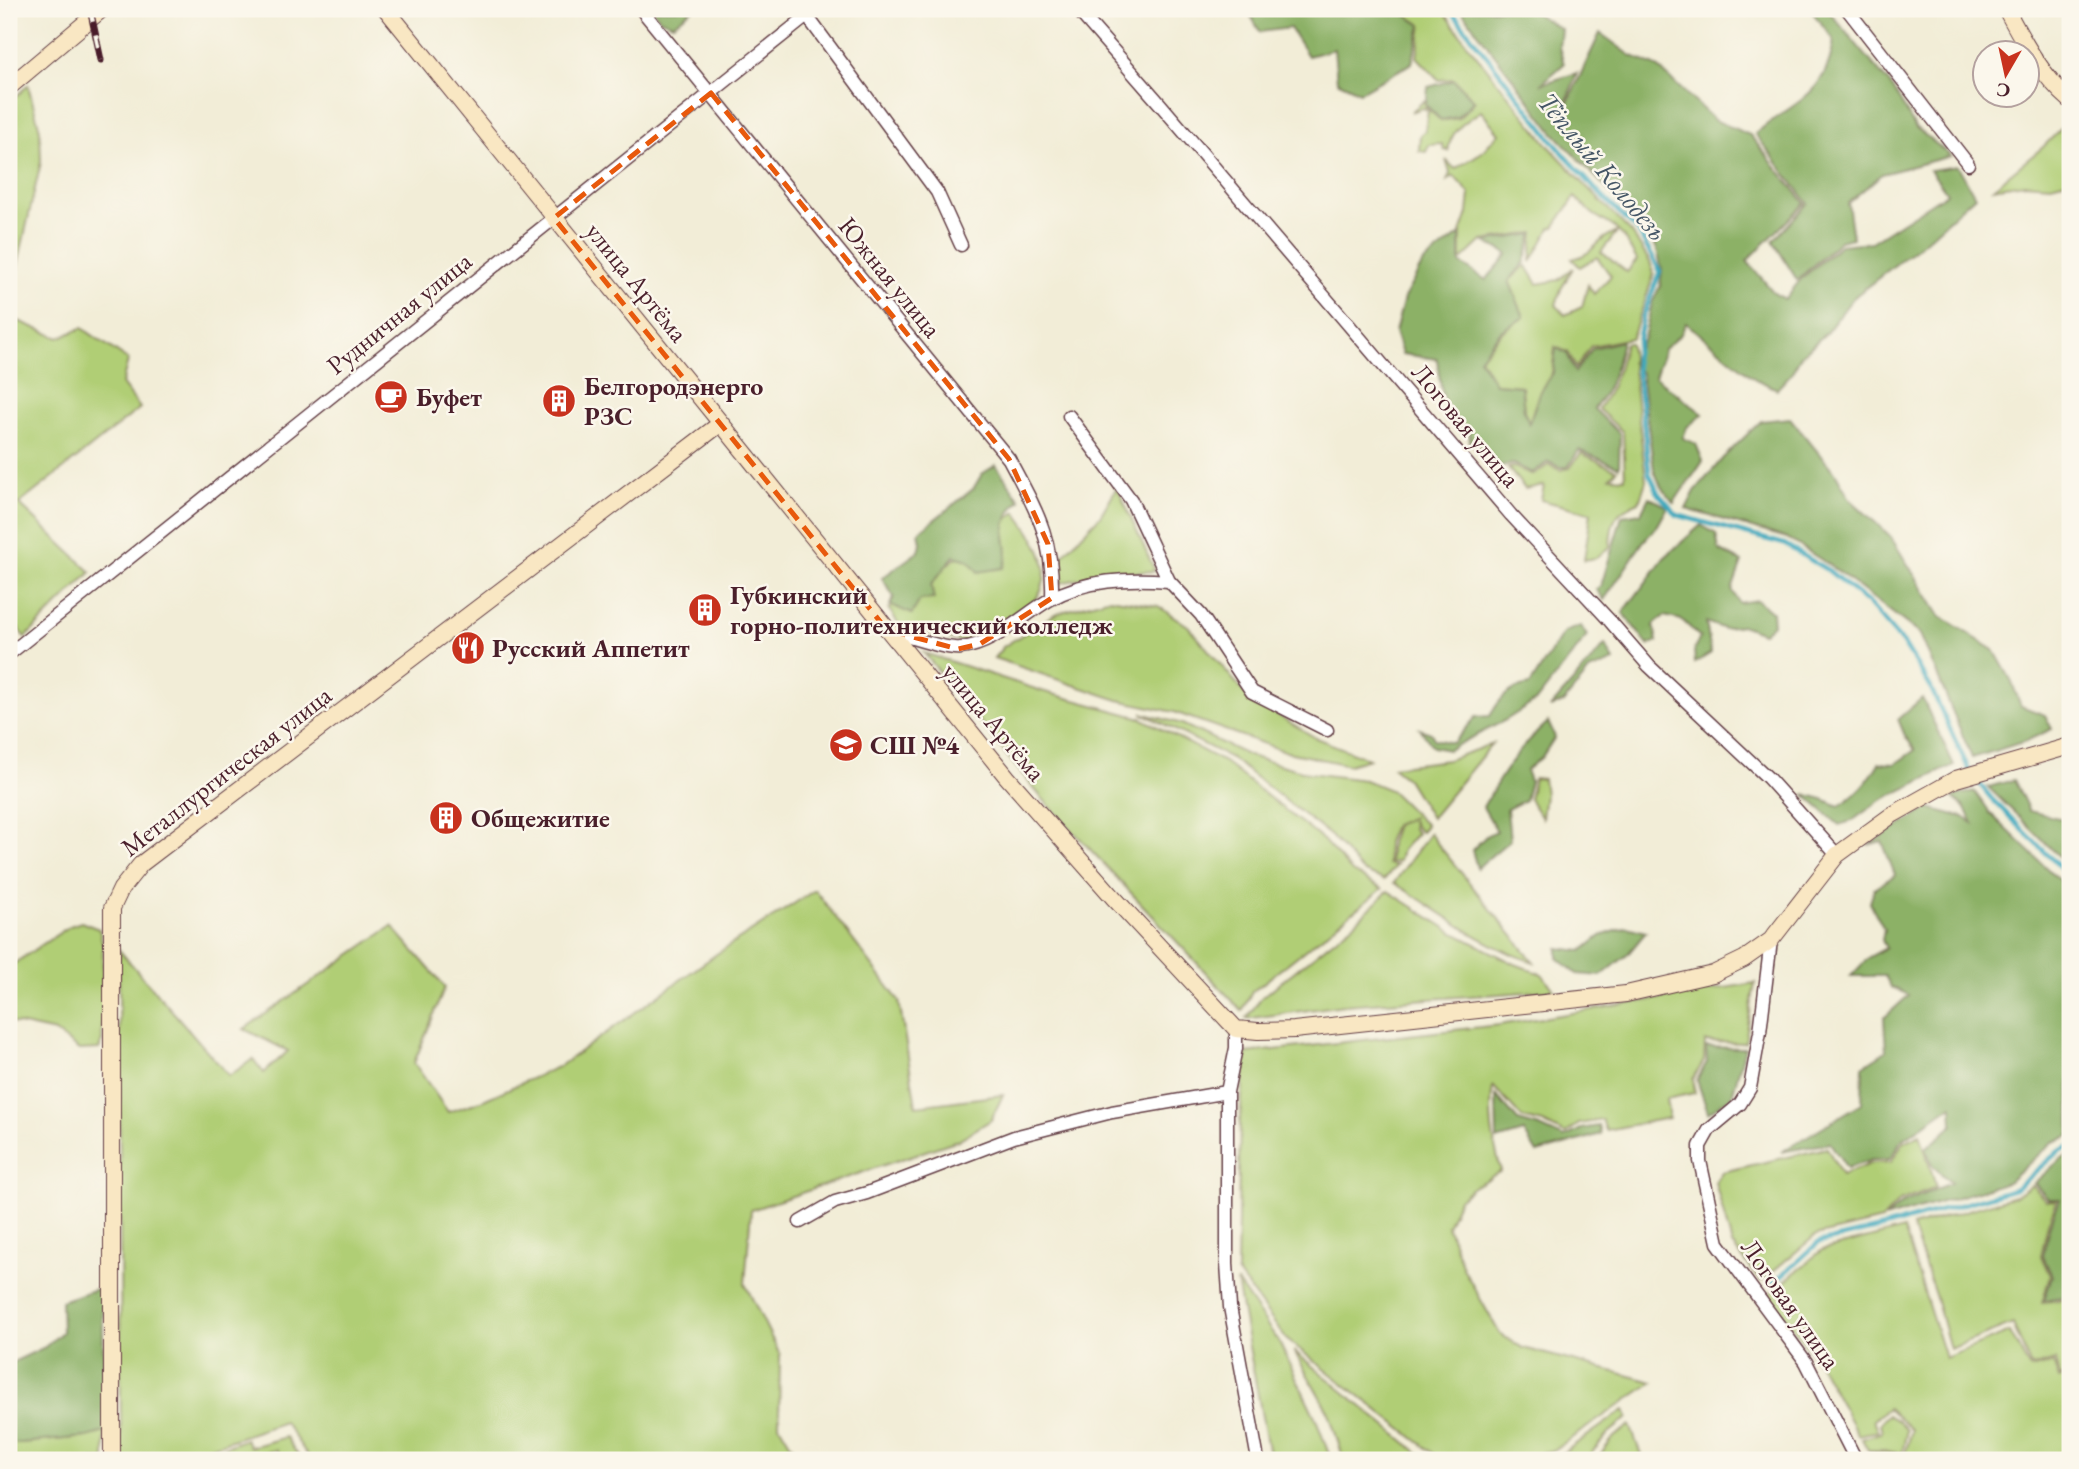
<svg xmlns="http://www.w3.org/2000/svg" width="2079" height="1469" font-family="'EB Garamond',serif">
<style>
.green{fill:#b0ce75;stroke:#7d7650;stroke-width:2}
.forest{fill:#8cb166;stroke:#6b6848;stroke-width:2}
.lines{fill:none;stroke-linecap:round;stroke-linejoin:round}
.stream{stroke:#3ea9be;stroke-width:4.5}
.street-casing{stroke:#633e45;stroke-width:15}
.secondary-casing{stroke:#633e45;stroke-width:18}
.street{stroke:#fff;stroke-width:12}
.secondary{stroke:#f9e7c3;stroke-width:16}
.rail-casing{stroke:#4a1f2b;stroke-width:7}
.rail{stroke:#fbf7ec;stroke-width:4.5;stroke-dasharray:13;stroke-linecap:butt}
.marked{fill:none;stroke:#e8590c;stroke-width:5;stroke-dasharray:14 9;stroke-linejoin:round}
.labels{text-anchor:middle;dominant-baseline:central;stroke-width:5;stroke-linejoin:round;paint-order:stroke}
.street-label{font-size:26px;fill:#4a1f2b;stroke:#fbf7ec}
.poi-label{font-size:26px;font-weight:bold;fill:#4a1f2b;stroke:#fbf7ec;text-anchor:start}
.water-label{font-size:28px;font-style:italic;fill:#455666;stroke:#fbf7ec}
</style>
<rect width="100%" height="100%" fill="#fbf7ec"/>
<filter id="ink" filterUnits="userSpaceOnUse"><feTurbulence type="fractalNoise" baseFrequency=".0143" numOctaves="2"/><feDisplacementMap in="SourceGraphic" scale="14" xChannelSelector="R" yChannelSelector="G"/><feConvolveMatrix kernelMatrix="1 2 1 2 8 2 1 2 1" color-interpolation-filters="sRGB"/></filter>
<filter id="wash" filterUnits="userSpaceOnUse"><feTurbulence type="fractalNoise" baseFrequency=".00686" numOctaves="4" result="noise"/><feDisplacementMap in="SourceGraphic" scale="28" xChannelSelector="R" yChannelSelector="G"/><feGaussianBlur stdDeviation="1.57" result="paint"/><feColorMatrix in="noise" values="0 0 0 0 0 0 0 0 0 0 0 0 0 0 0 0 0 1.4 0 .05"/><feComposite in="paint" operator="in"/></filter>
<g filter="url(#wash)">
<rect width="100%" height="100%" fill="#f2edd7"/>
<path class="green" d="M 1376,9 L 1442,9 L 1472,50 L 1549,146 L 1586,186 L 1632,233 L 1650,262 L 1654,274 L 1632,338 L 1591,346 L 1576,368 L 1568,352 L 1555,347 L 1552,373 L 1539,393 L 1529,423 L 1524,411 L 1522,386 L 1495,384 L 1480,358 L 1502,332 L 1524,317 L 1509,281 L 1526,265 L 1538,284 L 1559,280 L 1573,268 L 1561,289 L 1556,305 L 1565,315 L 1582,307 L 1588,285 L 1594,294 L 1611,276 L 1597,257 L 1580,267 L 1572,259 C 1595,255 1597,237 1617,232 L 1601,252 L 1627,272 L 1637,260 L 1623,236 L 1614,227 L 1593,214 L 1575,197 L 1554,227 L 1550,228 L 1531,262 L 1534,233 L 1482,241 L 1461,261 L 1461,233 L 1468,213 L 1470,194 L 1454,176 L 1447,181 L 1450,173 L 1446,160 L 1455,169 L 1482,152 L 1499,133 L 1481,111 C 1464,123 1451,129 1448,151 L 1444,150 L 1442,144 L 1429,145 L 1426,152 L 1419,151 L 1420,135 L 1425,131 L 1428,111 L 1423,108 L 1411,112 L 1425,100 L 1425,106 L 1441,121 L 1459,118 L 1475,101 L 1454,79 L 1439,80 L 1417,57 L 1422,25 L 1401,12 L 1394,13 Z
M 28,85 L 40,130 L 41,162 L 9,303 L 9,103 Z
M 2070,120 L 2070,180 L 2051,185 L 2024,183 L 1993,188 L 2043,147 Z
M 9,317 L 59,338 L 82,328 L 128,360 L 122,384 L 140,408 L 19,504 L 91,572 L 25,638 L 9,615 Z
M 1625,343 L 1630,343 L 1646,481 L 1639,502 C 1614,512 1611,521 1610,547 L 1596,558 L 1584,560 L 1591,513 L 1541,500 L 1544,485 L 1525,489 L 1508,468 L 1514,467 L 1533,475 L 1549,465 L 1560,470 L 1570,468 L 1581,453 L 1617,470 L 1610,477 L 1625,478 L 1623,432 L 1598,409 C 1614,388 1619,368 1625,343 Z
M 1117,487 L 1155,571 L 1104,574 L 1060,583 L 1057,561 L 1100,516 Z
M 1016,512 C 1024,524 1034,536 1040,550 C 1062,602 1006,624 969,644 L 899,625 L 889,609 Z
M 1110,598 L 1158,606 L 1188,626 L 1248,697 L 1316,738 L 1369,759 L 1349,765 L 1287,752 L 1174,712 L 1118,700 L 994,658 L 1003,647 L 1055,614 Z
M 924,653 L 1045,692 L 1141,718 L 1224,762 L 1323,840 L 1352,872 L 1382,889 L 1252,992 L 1242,1011 L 1041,797 Z
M 1142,713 L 1182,724 L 1249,756 L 1309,773 L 1365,780 L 1390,790 L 1426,825 L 1421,832 L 1416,828 L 1412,820 L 1413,829 L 1417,833 L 1402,850 L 1399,861 L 1390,863 L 1390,843 L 1396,825 L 1413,817 L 1394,825 L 1387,842 L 1388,864 L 1396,865 L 1384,880 L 1362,871 L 1331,836 L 1231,758 Z
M 1492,744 L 1431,818 L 1407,779 L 1392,767 L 1448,760 Z
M 1534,778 L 1543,779 L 1545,795 L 1542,818 L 1529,799 Z
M 1430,833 L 1436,842 L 1534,962 C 1483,947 1439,910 1394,883 Z
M 815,890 L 899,1001 L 916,1106 L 1003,1095 L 991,1120 L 958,1140 L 751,1210 L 745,1284 L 780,1355 L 779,1425 L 794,1450 L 793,1460 L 311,1460 L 284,1422 L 173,1460 L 121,1460 L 119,950 L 229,1076 L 253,1059 L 264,1073 L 288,1051 L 244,1029 L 392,926 L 445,987 L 414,1063 L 448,1112 L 481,1101 L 560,1066 L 718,953 Z
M 1388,891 L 1452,932 L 1515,964 L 1542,974 L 1554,990 L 1344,1005 L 1246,1019 L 1261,998 L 1354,924 Z
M 81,922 L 99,929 L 103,945 L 102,1041 L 99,1049 L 79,1050 L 55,1032 L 9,1022 L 9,967 L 70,926 Z
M 1755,983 L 1745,1043 L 1705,1042 L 1704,1061 L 1693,1079 L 1695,1093 L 1666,1099 L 1669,1118 L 1606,1130 L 1602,1120 L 1579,1124 L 1565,1134 L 1543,1123 L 1522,1118 L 1493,1086 C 1488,1116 1493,1142 1501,1171 L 1472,1188 L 1459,1199 L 1447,1226 L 1464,1270 L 1500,1334 L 1523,1348 L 1653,1382 L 1554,1450 L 1511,1460 L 1442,1460 L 1286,1339 L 1237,1272 L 1240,1118 L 1246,1053 L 1499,1025 Z
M 1920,1134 L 1936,1187 L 1899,1201 L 1882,1220 L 1815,1236 L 1761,1281 L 1732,1245 L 1715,1182 L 1722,1172 L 1827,1148 L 1842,1175 L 1872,1163 L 1891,1162 L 1903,1143 Z
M 2032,1185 L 2046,1201 L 2057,1200 L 2048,1223 L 2041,1256 L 2050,1276 L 2042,1302 L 2070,1299 L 2070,1374 L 2059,1378 L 2055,1360 L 2031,1367 L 2013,1324 L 1950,1349 L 1936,1298 L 1912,1227 L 2015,1196 Z
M 1904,1229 L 1945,1358 L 2010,1332 L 2030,1369 L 2053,1363 L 2059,1379 L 2070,1375 L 2070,1460 L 1873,1460 L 1869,1453 L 1884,1452 L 1904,1457 L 1912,1430 L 1888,1408 L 1873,1420 L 1878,1431 L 1858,1435 L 1819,1364 L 1768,1295 L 1822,1250 Z
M 1237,1282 L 1279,1342 L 1316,1419 L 1331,1460 L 1270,1460 Z
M 1294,1351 L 1427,1460 L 1344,1460 L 1329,1413 Z
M 1624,1410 L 1628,1418 L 1610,1432 L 1585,1460 L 1541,1460 L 1557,1457 Z
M 1887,1415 L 1897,1420 L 1907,1430 L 1902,1454 L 1884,1450 L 1868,1450 L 1862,1439 L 1882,1432 L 1880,1423 Z
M 1630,1425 L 1643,1460 L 1596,1460 L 1614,1437 Z
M 105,1432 L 105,1460 L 9,1460 L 9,1444 L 87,1437 Z
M 286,1437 L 301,1460 L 281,1460 L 277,1450 L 253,1456 L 255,1460 L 189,1460 L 246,1439 L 250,1447 Z"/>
<path class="forest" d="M 652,9 L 693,9 L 673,24 L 660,19 Z
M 1259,9 L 1374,9 L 1394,14 L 1401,12 L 1421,25 L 1412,63 L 1360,92 L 1337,81 L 1334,49 L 1308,56 L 1290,28 L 1260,32 L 1251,16 Z
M 1460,9 L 1530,9 L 1531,11 L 1561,29 L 1559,47 L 1564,64 L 1541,84 L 1577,73 L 1560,119 L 1600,33 L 1630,55 L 1659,68 L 1714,120 L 1750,135 L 1805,203 L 1747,261 L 1775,294 L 1785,299 L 1801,279 L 1840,245 L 1871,242 L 1947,193 L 1930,170 L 1958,166 L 1975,196 L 1924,242 L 1853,298 L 1826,333 L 1801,356 L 1791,374 L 1777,389 L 1755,379 L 1686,323 L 1681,334 L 1664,349 L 1655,377 L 1703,414 L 1687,427 L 1683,438 L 1696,444 L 1703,461 C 1694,476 1683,487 1674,503 L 1661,487 L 1654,470 L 1641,373 L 1631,362 L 1644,338 L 1652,303 L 1660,286 L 1662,270 L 1656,247 L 1642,226 L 1554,133 Z
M 1810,9 L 1827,9 L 1893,88 L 1915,127 L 1951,156 L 1882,174 L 1848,203 L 1853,238 L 1840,241 L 1797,280 L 1773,241 L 1808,203 L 1755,134 C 1793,101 1826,98 1834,40 Z
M 1454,80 L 1474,101 L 1457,117 L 1441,120 L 1426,105 L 1428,87 Z
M 1460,234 L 1460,263 L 1486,280 L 1508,254 L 1485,242 L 1533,234 L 1525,262 L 1509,281 L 1524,317 L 1501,331 L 1479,358 L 1495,384 L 1521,386 L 1524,411 L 1529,423 L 1540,393 L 1553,373 L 1556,348 L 1567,353 L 1575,372 L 1593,348 L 1622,341 C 1616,368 1611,388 1594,409 L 1620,434 L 1619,467 L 1579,450 L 1568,467 L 1559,467 L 1549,462 L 1532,473 L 1514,464 L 1500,466 L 1485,451 L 1470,443 L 1469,429 L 1457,426 C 1442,405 1440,384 1437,359 L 1402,354 L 1395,332 L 1404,298 L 1423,263 Z
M 1790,418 L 1836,474 L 1850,499 L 1890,536 L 1940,616 L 1994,650 L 2010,678 L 2021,706 L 2045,715 L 2052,729 L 2026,741 L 1972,758 L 1920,634 L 1831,566 L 1787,538 L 1686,509 L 1695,491 L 1723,458 L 1761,421 Z
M 996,465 L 1020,500 C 990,530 1016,546 1003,568 L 978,572 L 968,560 L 954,556 L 931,585 L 934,599 L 920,600 L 912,614 L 890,605 L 894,597 L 882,578 L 919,551 L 921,543 L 919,532 L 973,489 L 982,474 Z
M 1649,497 L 1668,507 L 1658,525 L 1643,542 L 1604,600 L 1596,589 L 1601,586 L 1622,516 L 1641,513 Z
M 1701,525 L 1716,534 L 1719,550 L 1742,562 L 1732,590 L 1739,603 L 1757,600 L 1772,612 L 1773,624 L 1763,633 L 1741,625 L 1724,629 L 1706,622 L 1711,653 L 1695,663 L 1694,650 L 1700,637 L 1682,620 L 1664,616 L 1654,625 L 1657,642 L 1648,645 L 1623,613 L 1664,558 Z
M 1581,626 L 1587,636 L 1537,700 L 1506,720 L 1448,750 L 1433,747 L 1420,729 L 1431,733 L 1434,739 L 1453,743 L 1476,717 L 1490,716 C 1500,698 1509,688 1530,685 L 1564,632 Z
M 1605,645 L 1614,661 L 1589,671 L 1564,702 L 1550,708 Z
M 1922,698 L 1954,765 L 1879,801 L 1852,821 L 1839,825 L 1804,794 L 1823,799 L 1839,806 C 1858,794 1868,782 1879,763 L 1895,764 L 1915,750 L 1905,736 L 1898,719 Z
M 1548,722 L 1555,737 L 1542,757 L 1526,770 L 1530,781 L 1525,800 L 1507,809 L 1510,840 L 1477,868 L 1472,850 L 1487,835 L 1497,831 L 1483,807 C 1502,773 1518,749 1548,722 Z
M 2014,780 L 2029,811 L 2067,820 L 2070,826 L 2070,867 L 1988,787 Z
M 1974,791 L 1990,813 L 2061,882 L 2070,918 L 2070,1136 L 2053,1142 L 2008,1182 L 1885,1219 L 1902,1203 L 1951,1183 L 1932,1165 L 1926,1149 L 1953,1125 L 1952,1105 L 1901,1141 L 1890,1159 L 1872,1160 L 1847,1168 L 1830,1143 L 1781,1152 L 1862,1103 L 1863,1066 L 1886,1051 L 1884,1018 L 1909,995 L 1891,987 L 1885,976 L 1851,976 L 1869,957 L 1886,948 L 1882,940 L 1884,929 L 1870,903 L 1874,889 L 1895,875 L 1882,841 L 1868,845 L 1929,808 L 1963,817 L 1973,823 L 1964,807 L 1952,797 Z
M 1627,927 L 1646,932 L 1627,955 L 1601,976 L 1577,974 L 1558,958 L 1558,948 L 1582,951 L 1601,936 Z
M 1706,1047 L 1745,1048 L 1732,1096 L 1708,1113 L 1697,1080 L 1707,1062 Z
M 1496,1095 L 1518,1121 L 1540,1127 L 1564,1138 L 1581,1129 L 1599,1126 L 1601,1134 L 1537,1153 L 1524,1132 L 1497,1140 Z
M 2070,1154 L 2070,1296 L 2044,1300 L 2052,1276 L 2043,1256 L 2050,1224 L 2060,1199 L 2048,1199 L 2034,1183 L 2062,1158 Z
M 102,1287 L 105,1432 L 87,1437 L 9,1444 L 9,1364 L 45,1347 L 62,1332 L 61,1301 Z"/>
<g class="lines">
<path class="stream" d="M 1450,9 L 1557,146 L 1596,190 L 1638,231 L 1660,271 L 1643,317 L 1635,358 L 1642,407 L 1649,473 L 1658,493 L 1677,515 L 1784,544 L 1829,571 L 1868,603 L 1903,643 L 1930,686 L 1969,770
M 1974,777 L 1991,798 L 2070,877
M 1772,1284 L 1818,1243 L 1881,1228 L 2015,1189 L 2059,1151 L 2070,1146"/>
</g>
</g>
<g filter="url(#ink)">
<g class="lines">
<g class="street-casing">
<path id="street" d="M 641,9 L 1009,459 C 1036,510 1054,538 1052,598
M 1077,9 L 1160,104 L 1511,515 L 1610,621 L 1649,666 L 1768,778 L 1837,855
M 1847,9 L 1968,164
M 807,16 L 937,192 L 961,245
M 1069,416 L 1131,500 L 1169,581 L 1201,615 L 1252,692 L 1327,730
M 888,631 C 905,635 945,650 961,648 C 993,645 1022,616 1049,600 C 1085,579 1129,578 1169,581
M 9,654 L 807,16 L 820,9
M 1771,940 L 1760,1032 L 1750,1088 L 1740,1104 L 1709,1130 L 1700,1146 L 1700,1161 L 1718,1243 L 1806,1362 L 1856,1460
M 1236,1029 L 1236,1048 L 1227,1092 L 1227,1264 L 1230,1307 L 1258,1460
M 800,1222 L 835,1202 L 867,1193 L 1014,1137 L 1112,1112 L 1227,1092"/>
</g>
<g class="secondary-casing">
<path id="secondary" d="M 386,9 L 1007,777 L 1113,897 L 1236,1029 L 1258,1031 L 1294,1030 L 1626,994 L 1713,974 L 1744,959 L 1771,940 L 1837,855 L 1892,815 L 1956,779 L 2070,746
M 2006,9 C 2023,41 2041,75 2070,100
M 9,87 L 102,9
M 112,1460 L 112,908 L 121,889 L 141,864 L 720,424"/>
</g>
<use href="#street" class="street"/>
<use href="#secondary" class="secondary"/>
<g class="rail-casing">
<path id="rail" d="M 90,9 L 101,60"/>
</g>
<use href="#rail" class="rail"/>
</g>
</g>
<path class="marked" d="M 711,93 L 1009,459 L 1048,544 L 1052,598 L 980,644 L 958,649 L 887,630 L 554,218 Z"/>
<defs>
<g id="cafe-disc" transform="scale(1.75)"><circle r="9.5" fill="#c8321e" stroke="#fbf7ec"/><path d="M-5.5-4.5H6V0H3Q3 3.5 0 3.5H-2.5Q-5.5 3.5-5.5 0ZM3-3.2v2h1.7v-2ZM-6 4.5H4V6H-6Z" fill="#fff"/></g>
<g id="building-disc" transform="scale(1.75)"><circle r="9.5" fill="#c8321e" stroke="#fbf7ec"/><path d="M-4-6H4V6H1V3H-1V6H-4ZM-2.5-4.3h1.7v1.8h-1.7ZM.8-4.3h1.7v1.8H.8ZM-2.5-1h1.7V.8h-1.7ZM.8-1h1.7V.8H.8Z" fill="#fff"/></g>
<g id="restaurant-disc" transform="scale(1.75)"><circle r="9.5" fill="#c8321e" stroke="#fbf7ec"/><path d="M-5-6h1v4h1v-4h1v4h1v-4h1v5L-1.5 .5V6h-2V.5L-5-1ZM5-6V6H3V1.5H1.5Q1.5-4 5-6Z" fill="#fff"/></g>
<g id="school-disc" transform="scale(1.75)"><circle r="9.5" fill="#c8321e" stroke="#fbf7ec"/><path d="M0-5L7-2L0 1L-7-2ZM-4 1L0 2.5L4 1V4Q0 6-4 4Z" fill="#fff"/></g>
</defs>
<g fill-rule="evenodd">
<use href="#cafe-disc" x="391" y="397"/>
<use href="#building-disc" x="559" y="401"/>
<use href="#building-disc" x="705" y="610"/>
<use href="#restaurant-disc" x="468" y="648"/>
<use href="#school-disc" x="846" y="745"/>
<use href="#building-disc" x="446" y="818"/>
</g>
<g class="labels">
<g class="street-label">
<text transform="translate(890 277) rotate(51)">Южная улица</text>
<text transform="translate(637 282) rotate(51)">улица Артёма</text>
<text transform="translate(399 313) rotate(-39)">Рудничная улица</text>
<text transform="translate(1466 425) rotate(50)">Логовая улица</text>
<text transform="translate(994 722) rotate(50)">улица Артёма</text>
<text transform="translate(226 771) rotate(-38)">Металлургическая улица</text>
<text transform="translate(1791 1304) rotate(55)">Логовая улица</text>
</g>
<g class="poi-label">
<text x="584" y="386">Белгородэнерго<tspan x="584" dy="30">РЗС</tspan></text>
<text x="416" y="397">Буфет</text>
<text x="730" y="595">Губкинский<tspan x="730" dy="30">горно-политехнический колледж</tspan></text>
<text x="492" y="648">Русский Аппетит</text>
<text x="870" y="745">СШ №4</text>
<text x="471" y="818">Общежитие</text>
</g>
<g class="water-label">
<text transform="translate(1603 166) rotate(50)">Тёплый Колодезь</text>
</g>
</g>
<rect width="2079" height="1469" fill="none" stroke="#fbf7ec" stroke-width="35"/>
<g transform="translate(2006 74) rotate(189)"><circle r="33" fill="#fbf7ec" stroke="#b4a19f" stroke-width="2"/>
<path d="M0-5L12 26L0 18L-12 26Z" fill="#c8321e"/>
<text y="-10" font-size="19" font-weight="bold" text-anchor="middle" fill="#4a1f2b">С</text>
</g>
</svg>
